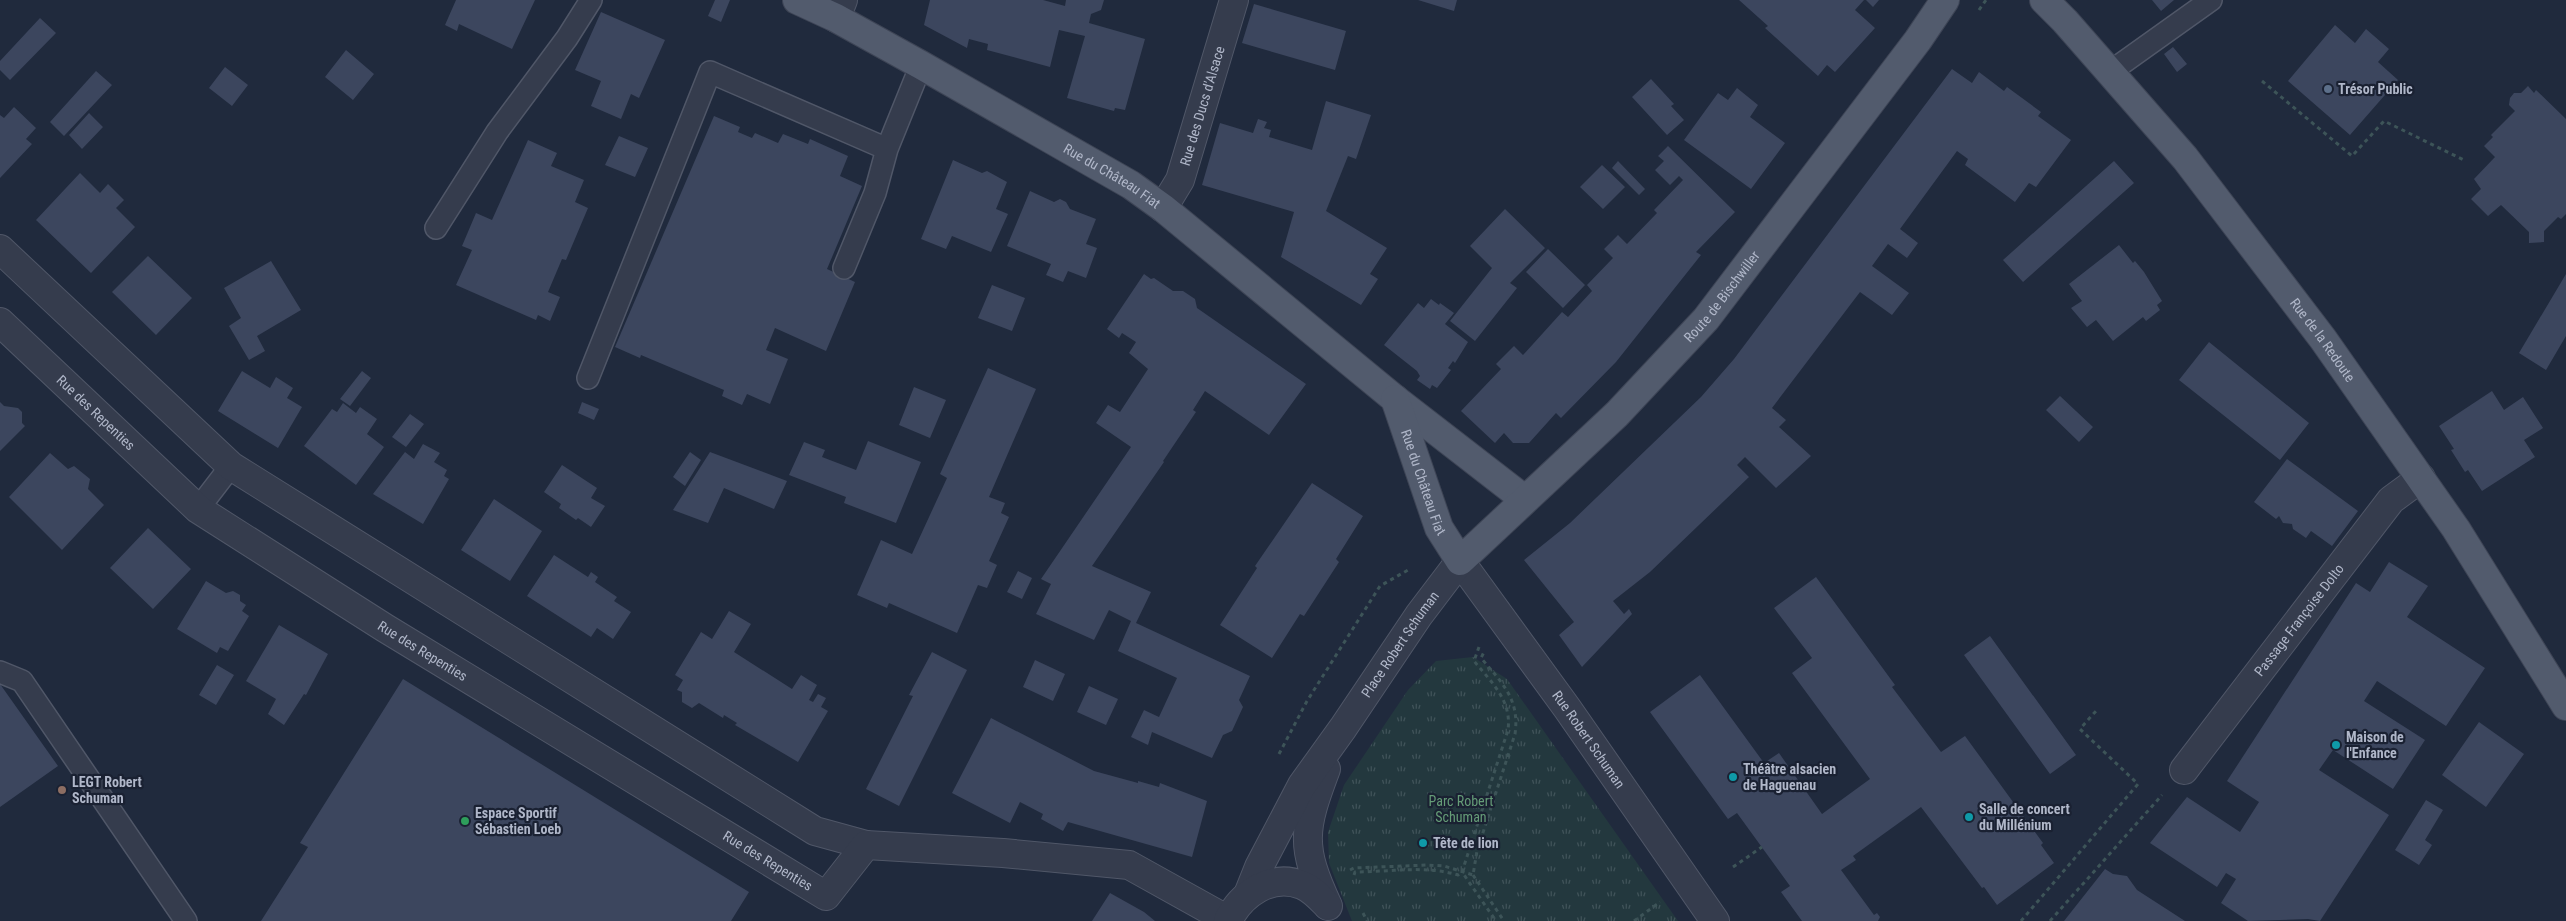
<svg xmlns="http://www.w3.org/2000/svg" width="2566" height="921" font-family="'Roboto Condensed',sans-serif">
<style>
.park{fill:url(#park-tufts)}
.building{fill:#3c465e}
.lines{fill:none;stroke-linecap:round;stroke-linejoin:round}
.service-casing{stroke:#505768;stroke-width:24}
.minor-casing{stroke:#505768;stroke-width:30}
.tertiary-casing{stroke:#505768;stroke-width:30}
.primary-casing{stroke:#3e4556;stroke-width:30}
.path{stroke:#3d5458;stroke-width:3;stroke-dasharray:4 4;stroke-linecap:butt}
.service{stroke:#353c4d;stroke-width:21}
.minor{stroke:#353c4d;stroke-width:28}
.tertiary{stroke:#353c4d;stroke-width:28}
.primary{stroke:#525b6d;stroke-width:28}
.service-dot{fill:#5c6f8a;stroke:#1a2132;stroke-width:2}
.culture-dot{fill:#0f9aa8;stroke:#1a2132;stroke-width:2}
.education-dot{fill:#8d6e63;stroke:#1a2132;stroke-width:2}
.leisure-dot{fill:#2e9e5b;stroke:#1a2132;stroke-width:2}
.labels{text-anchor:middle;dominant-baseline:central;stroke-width:4.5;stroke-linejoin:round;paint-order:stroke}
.poi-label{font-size:14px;font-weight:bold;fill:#b0b7c9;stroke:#1a2132;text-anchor:start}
.street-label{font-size:14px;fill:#b0b7c9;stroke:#1a2132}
.park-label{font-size:14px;fill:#659c77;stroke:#1a2132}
</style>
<defs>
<pattern id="park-tufts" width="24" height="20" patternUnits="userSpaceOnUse" patternTransform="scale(1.25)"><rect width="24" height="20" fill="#23383e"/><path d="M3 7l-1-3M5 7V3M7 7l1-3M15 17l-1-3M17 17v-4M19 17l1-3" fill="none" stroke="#405359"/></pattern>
</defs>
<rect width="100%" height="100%" fill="#202a3d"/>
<path class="park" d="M 1473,657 L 1507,679 L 1678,921 L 1352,921 L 1329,863 L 1328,832 L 1344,785 L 1408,690 L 1436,661 Z"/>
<path class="building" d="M 456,0 L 535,0 L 512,49 L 459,24 L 457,31 L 445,25 Z
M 715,0 L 730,0 L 721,22 L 708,16 Z
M 930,0 L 1043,0 L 1065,6 L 1066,0 L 1104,0 L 1101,10 L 1091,14 L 1089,23 L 1145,39 L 1125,110 L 1115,108 L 1114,111 L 1067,98 L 1085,36 L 1059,30 L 1050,67 L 987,50 L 988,44 L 969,39 L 967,48 L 924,25 Z
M 1418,0 L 1457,0 L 1454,11 Z
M 1739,0 L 1864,0 L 1855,10 L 1875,28 L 1835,72 L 1827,65 L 1818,76 L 1765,28 L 1768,26 Z
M 1866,0 L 1879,0 L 1873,7 Z
M 2152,0 L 2174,0 L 2161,11 Z
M 1254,4 L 1346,31 L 1335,70 L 1242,43 Z
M 601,12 L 665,40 L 639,98 L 631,94 L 621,119 L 591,106 L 601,81 L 575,70 Z
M 40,18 L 56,33 L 10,80 L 0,70 L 0,61 Z
M 2335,25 L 2355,43 L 2366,29 L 2389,49 L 2378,62 L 2398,80 L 2350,135 L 2288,81 Z
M 2173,47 L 2187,64 L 2177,72 L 2164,54 Z
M 346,50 L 374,74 L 353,100 L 325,77 Z
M 225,67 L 248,85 L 232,106 L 209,88 Z
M 1952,69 L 1972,83 L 1979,72 L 2004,91 L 2007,87 L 2041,112 L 2038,116 L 2071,140 L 2036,187 L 2029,183 L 2015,202 L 1965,165 L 1968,159 L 1957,151 L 1900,229 L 1918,243 L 1907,258 L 1888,244 L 1872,266 L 1909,293 L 1892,315 L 1860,292 L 1772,408 L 1786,420 L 1779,427 L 1811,456 L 1776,488 L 1745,457 L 1737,465 L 1749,477 L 1650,572 L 1613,601 L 1624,614 L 1629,609 L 1632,614 L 1582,667 L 1559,635 L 1574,622 L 1524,560 L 1570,523 L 1701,397 L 1734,359 Z
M 96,71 L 112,85 L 64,136 L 50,122 Z
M 1651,79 L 1674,104 L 1671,106 L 1684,120 L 1667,135 L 1632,97 Z
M 2528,86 L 2534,93 L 2536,90 L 2566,119 L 2566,214 L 2561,219 L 2558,217 L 2544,231 L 2544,242 L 2529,243 L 2529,232 L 2501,205 L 2488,216 L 2471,199 L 2481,189 L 2474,179 L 2495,157 L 2484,146 L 2493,137 L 2491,135 L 2515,111 L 2509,105 L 2510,98 L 2514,93 L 2521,93 Z
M 1737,88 L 1758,105 L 1750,117 L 1785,143 L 1751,189 L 1684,140 L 1718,93 L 1728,100 Z
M 1326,101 L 1371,115 L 1356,159 L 1348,156 L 1326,211 L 1387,248 L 1370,274 L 1378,279 L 1361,305 L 1281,257 L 1294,212 L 1202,185 L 1220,123 L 1253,133 L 1258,119 L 1267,122 L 1264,128 L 1271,130 L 1269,137 L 1312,150 Z
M 14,107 L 36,128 L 26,139 L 32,144 L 0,178 L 0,115 L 4,118 Z
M 89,113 L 103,127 L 82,149 L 69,135 Z
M 714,116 L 740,127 L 738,132 L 752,138 L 755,133 L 778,143 L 783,134 L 808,144 L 810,139 L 848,156 L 840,176 L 862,186 L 827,269 L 855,282 L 826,351 L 775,328 L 766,350 L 788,359 L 770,404 L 747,394 L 742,405 L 722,396 L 724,390 L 641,355 L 640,358 L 615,347 Z
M 619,136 L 648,148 L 635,177 L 605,165 Z
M 528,140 L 557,153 L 551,166 L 584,180 L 575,202 L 588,208 L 566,260 L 562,259 L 548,292 L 560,297 L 550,321 L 538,315 L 536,320 L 456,285 L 472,250 L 462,246 L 476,213 L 492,220 Z
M 1668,146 L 1735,212 L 1696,252 L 1701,255 L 1616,362 L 1561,418 L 1556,413 L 1529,443 L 1513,443 L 1504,433 L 1495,443 L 1461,411 L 1501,369 L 1496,364 L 1514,346 L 1523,355 L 1562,312 L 1568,317 L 1592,291 L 1587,285 L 1613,258 L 1604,249 L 1618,235 L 1627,244 L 1657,213 L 1654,210 L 1683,180 L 1679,176 L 1670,185 L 1655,170 L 1664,161 L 1658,156 Z
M 953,160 L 982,173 L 987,171 L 1007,182 L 996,209 L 1008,214 L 991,252 L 952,236 L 946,249 L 921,239 Z
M 1618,161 L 1645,189 L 1639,195 L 1612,168 Z
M 2114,161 L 2134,183 L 2023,282 L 2003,260 Z
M 1602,165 L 1625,187 L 1603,209 L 1580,187 Z
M 80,173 L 100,193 L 108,184 L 124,200 L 116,208 L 135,227 L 91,273 L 36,220 Z
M 1030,191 L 1054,202 L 1060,199 L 1066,202 L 1070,209 L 1096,219 L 1086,244 L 1097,248 L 1086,278 L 1068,271 L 1063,282 L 1046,275 L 1051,264 L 1007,246 Z
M 1505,209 L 1545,248 L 1510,283 L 1517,288 L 1475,341 L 1450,321 L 1492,268 L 1470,246 Z
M 2119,245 L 2133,263 L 2135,261 L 2144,272 L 2162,301 L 2157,305 L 2160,310 L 2146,321 L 2143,317 L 2113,341 L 2096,320 L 2087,327 L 2071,308 L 2082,301 L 2069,284 Z
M 1548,249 L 1585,285 L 1563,308 L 1526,272 Z
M 148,256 L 192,298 L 156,335 L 112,292 Z
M 271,261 L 301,310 L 257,336 L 265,351 L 249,360 L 229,326 L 241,318 L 224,288 Z
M 1144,274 L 1151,279 L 1154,278 L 1173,291 L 1183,291 L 1195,299 L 1197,308 L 1306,384 L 1269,435 L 1205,391 L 1193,410 L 1196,412 L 1163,461 L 1164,462 L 1092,566 L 1151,592 L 1136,623 L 1250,676 L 1239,700 L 1243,707 L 1232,731 L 1223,735 L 1212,758 L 1152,732 L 1148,745 L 1131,737 L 1144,710 L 1159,717 L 1177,678 L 1118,651 L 1131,621 L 1109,610 L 1094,640 L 1036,614 L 1051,584 L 1041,579 L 1131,447 L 1096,423 L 1108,405 L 1120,412 L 1148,369 L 1129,353 L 1136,342 L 1122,333 L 1119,338 L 1107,329 Z
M 2566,274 L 2566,336 L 2546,370 L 2519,353 Z
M 992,285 L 1025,298 L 1012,331 L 978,318 Z
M 1431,299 L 1439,305 L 1440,303 L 1454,313 L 1445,324 L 1468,342 L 1455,363 L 1453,361 L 1448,368 L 1451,370 L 1437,388 L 1432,385 L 1430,389 L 1417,380 L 1420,376 L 1417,371 L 1384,345 L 1418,303 L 1424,308 Z
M 2209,342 L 2309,423 L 2280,460 L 2179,380 Z
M 988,368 L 1036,389 L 989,497 L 1005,503 L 1001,513 L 1009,517 L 989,561 L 997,565 L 987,588 L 978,585 L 957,633 L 889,603 L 887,608 L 857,595 L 881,540 L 912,554 L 947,478 L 940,474 Z
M 242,371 L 270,388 L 276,377 L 293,388 L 287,398 L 302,407 L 278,448 L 218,411 Z
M 362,371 L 371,378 L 350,406 L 340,399 Z
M 914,387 L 946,400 L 930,438 L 899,425 Z
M 2492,391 L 2504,410 L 2523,397 L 2543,428 L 2524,440 L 2535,457 L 2482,491 L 2468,470 L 2465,472 L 2451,450 L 2454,449 L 2439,426 Z
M 2060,396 L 2093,427 L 2079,442 L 2046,410 Z
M 0,402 L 4,406 L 18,408 L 22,412 L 22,423 L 25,426 L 0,451 Z
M 582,402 L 599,409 L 594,420 L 578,413 Z
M 343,403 L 356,413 L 360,407 L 377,419 L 367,434 L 384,447 L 356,485 L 304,446 L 332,409 L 337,412 Z
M 410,414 L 424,424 L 406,447 L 392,437 Z
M 868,441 L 921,462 L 896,523 L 844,503 L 846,497 L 789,475 L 804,442 L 825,450 L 822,457 L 856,470 Z
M 423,444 L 440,453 L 434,462 L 447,470 L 444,476 L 449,479 L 423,524 L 373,494 L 405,452 L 414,459 Z
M 690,452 L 701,460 L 685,486 L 673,477 Z
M 710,452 L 787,481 L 774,509 L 724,488 L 708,523 L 673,510 Z
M 50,453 L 68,469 L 74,466 L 90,479 L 88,489 L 104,505 L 62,550 L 9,497 Z
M 2287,459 L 2358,511 L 2332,546 L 2311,531 L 2306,538 L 2293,529 L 2292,524 L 2283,523 L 2279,516 L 2276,519 L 2254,502 Z
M 562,465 L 597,488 L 591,498 L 605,506 L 591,527 L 578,518 L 576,520 L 559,508 L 561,504 L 544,492 Z
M 1312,483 L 1363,516 L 1336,559 L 1339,562 L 1304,616 L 1300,614 L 1272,658 L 1220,625 L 1257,568 L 1255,566 Z
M 494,499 L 542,531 L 510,581 L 461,550 Z
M 148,528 L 191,569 L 153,609 L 110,568 Z
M 554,555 L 588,577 L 591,572 L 598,577 L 595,582 L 617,597 L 614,601 L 631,612 L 613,639 L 597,628 L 591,637 L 527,596 Z
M 2389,562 L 2428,586 L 2407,617 L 2485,668 L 2446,726 L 2377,681 L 2364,701 L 2425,740 L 2393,789 L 2333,750 L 2319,770 L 2389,815 L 2320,921 L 2308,919 L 2248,921 L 2221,903 L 2236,879 L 2226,873 L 2217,887 L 2150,843 L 2187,797 L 2240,832 L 2259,802 L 2227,781 L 2356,583 L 2370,592 Z
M 1018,571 L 1032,578 L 1022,599 L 1007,592 Z
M 1816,577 L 1895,685 L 1892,687 L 1941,752 L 1965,736 L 2043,843 L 2041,845 L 2054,863 L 1997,905 L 1984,887 L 1982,888 L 1921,807 L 1853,856 L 1856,860 L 1841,870 L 1874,915 L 1877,913 L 1880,917 L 1878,921 L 1802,921 L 1781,892 L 1790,886 L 1737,813 L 1728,819 L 1650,712 L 1700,675 L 1764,763 L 1779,753 L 1822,814 L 1870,779 L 1792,673 L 1812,658 L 1774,608 Z
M 206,581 L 226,593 L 233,591 L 240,595 L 240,601 L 246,605 L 242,611 L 249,616 L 228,651 L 220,647 L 217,653 L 177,629 Z
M 729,611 L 751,624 L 734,652 L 792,689 L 801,675 L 817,685 L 809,700 L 813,702 L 818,694 L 826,698 L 821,707 L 828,711 L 798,762 L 735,725 L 737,723 L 724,715 L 723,718 L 699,703 L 692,708 L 682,702 L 682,692 L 677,690 L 683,680 L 675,675 L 701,632 L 712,639 Z
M 279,625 L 328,654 L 306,695 L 304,694 L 284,725 L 268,714 L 276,699 L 246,681 Z
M 1990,636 L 2076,755 L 2050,774 L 1964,655 Z
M 932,652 L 967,670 L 899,806 L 866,789 L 913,696 L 909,695 Z
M 1035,660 L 1065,674 L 1053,701 L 1023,687 Z
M 217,665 L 234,675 L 216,705 L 199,695 Z
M 403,679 L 749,892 L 731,921 L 261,921 L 308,847 L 300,843 Z
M 0,684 L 58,766 L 0,807 Z
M 1089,686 L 1118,699 L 1106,725 L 1077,712 Z
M 991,718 L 1094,771 L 1138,783 L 1138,781 L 1159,787 L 1160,783 L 1207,801 L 1192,857 L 1068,822 L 1063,831 L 1041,819 L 1043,814 L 1020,802 L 1010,823 L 952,793 Z
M 2479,722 L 2524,754 L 2486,807 L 2442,775 Z
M 2426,800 L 2443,810 L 2425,840 L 2432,845 L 2419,865 L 2395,850 Z
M 2105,869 L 2113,874 L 2127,876 L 2137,890 L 2185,921 L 2064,921 Z
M 1110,893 L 1144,912 L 1155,921 L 1092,921 Z"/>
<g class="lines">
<g class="service-casing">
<path id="service" d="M 2110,72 L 2211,0
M 436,228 L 497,132 L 567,38 L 591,0
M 844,268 L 875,193 L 887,149 L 921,65
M 588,378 L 710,72 L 887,149
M 198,509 L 231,466
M 0,672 L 22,681 L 186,921"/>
</g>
<g class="minor-casing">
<g id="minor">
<path d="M 836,18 L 843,0"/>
<path id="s1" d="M 1163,208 L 1180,180 L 1234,0"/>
<path d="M 0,249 L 231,466 L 815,831 L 866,845"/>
<path id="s2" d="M 0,322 L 198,509 L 385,628 L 826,896 L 866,845 L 1003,853 L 1129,865 L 1228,920"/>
<path id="s3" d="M 1460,561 L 1567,708 L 1715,921"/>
<path id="s4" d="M 2184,770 L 2391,500 L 2421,478"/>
</g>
</g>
<g class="tertiary-casing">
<g id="tertiary">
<path d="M 1326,769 C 1303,830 1300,846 1328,906"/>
<path id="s5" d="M 1249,892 L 1259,867 L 1302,785 L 1343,728 L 1419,615 L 1460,561"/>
<path d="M 1228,921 C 1241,894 1271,873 1302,885 C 1312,889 1320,898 1327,905"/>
</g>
</g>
<g class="primary-casing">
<g id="primary">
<path id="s6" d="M 797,0 L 836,18 L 921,65 L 1131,185 L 1163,208 L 1395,399 L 1524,499"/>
<path id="s7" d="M 2044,0 L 2065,21 L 2185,158 L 2323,339 L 2456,529 L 2566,706"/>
<path id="s8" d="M 1395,399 L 1439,528 L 1460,561 L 1617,414 L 1706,319 L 1918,40 L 1945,0"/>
</g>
</g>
<path class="path" d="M 1979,10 L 1986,0
M 2262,81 L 2352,156 L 2384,121 L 2464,160
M 1479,647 L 1474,661 C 1491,682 1512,700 1508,730 L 1462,872 L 1496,921
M 1279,754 L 1307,701 L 1380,586 L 1408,570
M 1733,867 L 1762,847
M 1350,870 L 1354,868 L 1427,865 L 1444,866 L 1473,875 L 1477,851 L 1515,734 C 1520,699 1502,683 1481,658 L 1484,652
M 1354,875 L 1355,872 C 1389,872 1425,865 1458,875 L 1462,872
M 1473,875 L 1504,921
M 1363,913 L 1367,921
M 1634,921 L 1660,902
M 2021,921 L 2138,784 L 2080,729 L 2096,711
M 2050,921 L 2162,795"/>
<use href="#service" class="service"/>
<use href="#minor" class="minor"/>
<use href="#tertiary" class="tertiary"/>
<use href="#primary" class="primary"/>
</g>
<circle class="service-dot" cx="2328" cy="89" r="5"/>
<g class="culture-dot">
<circle cx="2336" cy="745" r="5"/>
<circle cx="1733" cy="777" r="5"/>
<circle cx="1969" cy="817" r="5"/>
<circle cx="1423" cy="843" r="5"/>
</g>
<circle class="education-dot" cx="62" cy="790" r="5"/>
<circle class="leisure-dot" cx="465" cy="821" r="5"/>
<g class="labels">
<g class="poi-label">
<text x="2338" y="89">Trésor Public</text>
<text x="2346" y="737">Maison de<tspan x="2346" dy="16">l'Enfance</tspan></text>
<text x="1743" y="769">Théâtre alsacien<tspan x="1743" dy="16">de Haguenau</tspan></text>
<text x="72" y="782">LEGT Robert<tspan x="72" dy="16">Schuman</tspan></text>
<text x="1979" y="809">Salle de concert<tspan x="1979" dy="16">du Millénium</tspan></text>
<text x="475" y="813">Espace Sportif<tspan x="475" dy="16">Sébastien Loeb</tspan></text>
<text x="1433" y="843">Tête de lion</text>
</g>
<g class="street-label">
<text stroke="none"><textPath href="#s1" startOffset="110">Rue des Ducs d'Alsace</textPath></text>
<text stroke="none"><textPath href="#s6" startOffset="361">Rue du Château Fiat</textPath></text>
<text stroke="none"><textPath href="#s8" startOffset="548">Route de Bischwiller</textPath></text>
<text stroke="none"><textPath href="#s7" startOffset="440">Rue de la Redoute</textPath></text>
<text stroke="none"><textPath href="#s2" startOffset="132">Rue des Repenties</textPath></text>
<text stroke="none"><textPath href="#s8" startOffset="88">Rue du Château Fiat</textPath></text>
<text stroke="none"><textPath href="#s4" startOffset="189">Passage Françoise Dolto</textPath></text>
<text stroke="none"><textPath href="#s5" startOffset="291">Place Robert Schuman</textPath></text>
<text stroke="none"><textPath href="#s2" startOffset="538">Rue des Repenties</textPath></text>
<text stroke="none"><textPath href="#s3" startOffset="220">Rue Robert Schuman</textPath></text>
<text stroke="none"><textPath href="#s2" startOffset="942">Rue des Repenties</textPath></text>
</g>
<g class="park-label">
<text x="1461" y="801">Parc Robert<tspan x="1461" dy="16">Schuman</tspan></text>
</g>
</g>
</svg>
